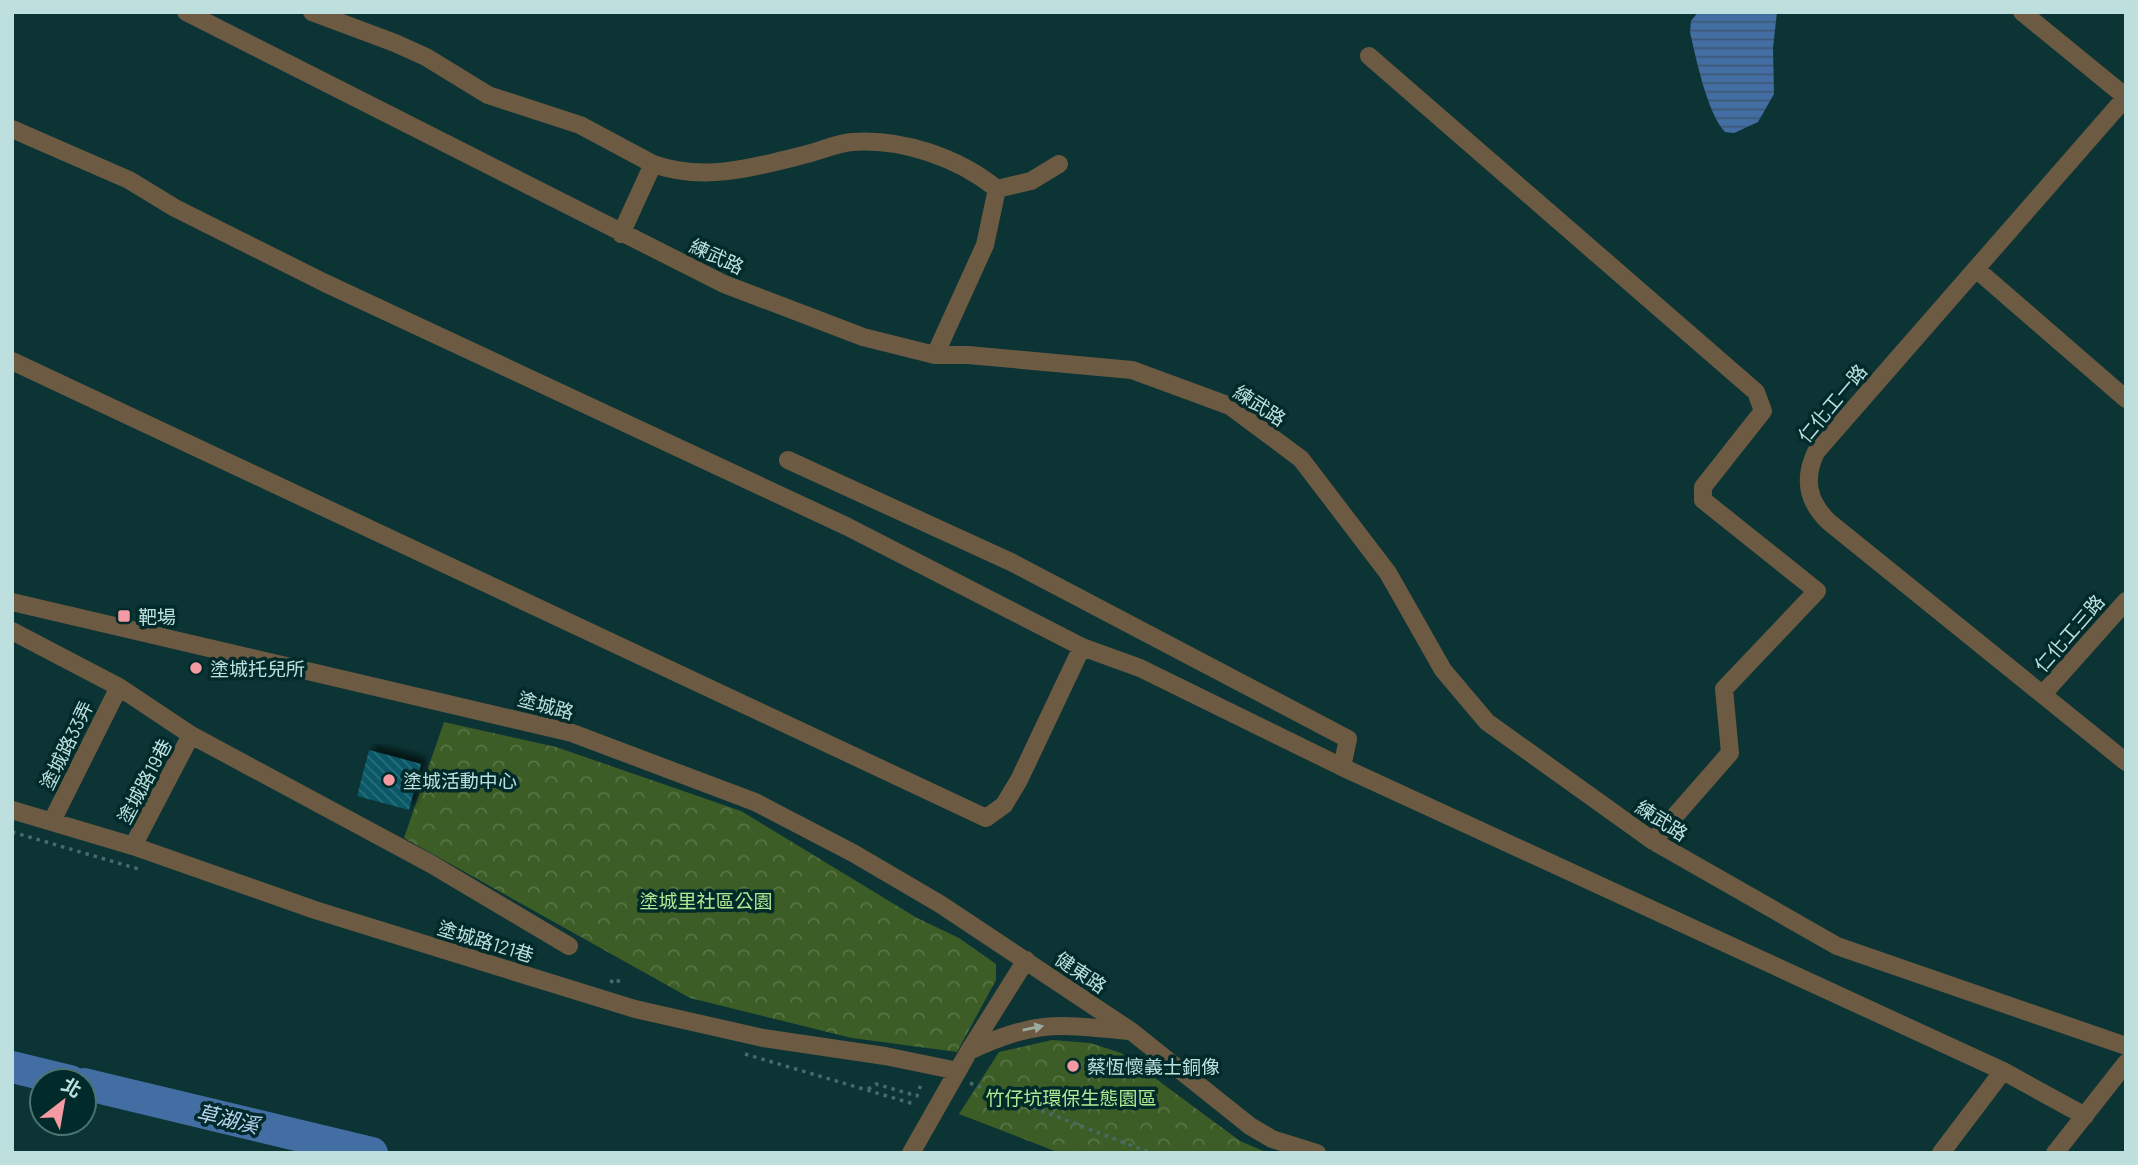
<svg xmlns="http://www.w3.org/2000/svg" width="2138" height="1165" font-family="Barlow,'Noto Sans TC',sans-serif">
<style>
.park{fill:url(#park-crowns)}
.water{fill:url(#water-rules)}
.lines{fill:none;stroke-linecap:round;stroke-linejoin:round}
.river{stroke:#436ea4;stroke-width:32}
.building{fill:url(#building-back-hatch);filter:url(#shadow)}
.path{stroke:#456b6b;stroke-width:3.5;stroke-dasharray:3.5 5;stroke-linecap:butt}
.minor{stroke:#6d5a42;stroke-width:18}
.oneway{fill:#9daaa0}
.poi-dot{fill:#f49aa2;stroke:#012a2a;stroke-width:2.5}
.labels{text-anchor:middle;dominant-baseline:central;stroke-width:7;stroke-linejoin:round;paint-order:stroke}
.street-label{font-size:19px;fill:#bde0df;stroke:#012a2a}
.poi-label{font-size:19px;fill:#bde0df;stroke:#012a2a;text-anchor:start}
.park-label{font-size:19px;fill:#b1e891;stroke:#012a2a}
.water-label{font-size:21px;font-style:italic;fill:#bbd4f3;stroke:#012a2a}
</style>
<defs>
<pattern id="park-crowns" width="20" height="18" patternUnits="userSpaceOnUse" patternTransform="scale(1.75)"><rect width="20" height="18" fill="#3d5d27"/><path d="M2 6a3 3 0 1 1 6 0M12 15a3 3 0 1 1 6 0" fill="none" stroke="#577446"/></pattern>
<pattern id="water-rules" width="6" height="5" patternUnits="userSpaceOnUse" patternTransform="scale(1.75)"><rect width="6" height="5" fill="#436ea4"/><path d="M0 2.5h6" fill="none" stroke="#3e5874"/></pattern>
<pattern id="building-back-hatch" width="6" height="6" patternUnits="userSpaceOnUse" patternTransform="scale(1.75)"><rect width="6" height="6" fill="#085867"/><path d="M-1 5l2 2M0 0l6 6M5-1l2 2" fill="none" stroke="#2a707c"/></pattern>
<filter id="shadow"><feDropShadow dx="6" dy="-6" stdDeviation="3.5" flood-color="#0009"/></filter>
</defs>
<rect width="100%" height="100%" fill="#0c3434"/>
<path class="park" d="M 444,722 L 556,747 L 741,811 L 917,918 L 959,938 L 996,964 L 996,980 L 957,1052 L 852,1038 L 690,998 L 404,838 Z
M 1052,1040 L 1090,1043 L 1121,1053 L 1240,1141 L 1268,1153 L 1060,1153 L 959,1114 L 999,1052 Z"/>
<path class="water" d="M 1698,12 L 1777,12 L 1773,48 L 1774,94 L 1758,122 L 1734,133 L 1725,132 C 1707,113 1696,58 1690,32 L 1691,21 Z"/>
<g class="lines">
<path class="river" d="M 12,1067 L 70,1081
M 84,1084 L 372,1153"/>
</g>
<path class="building" d="M 369,750 L 421,764 L 409,810 L 357,796 Z"/>
<g class="lines">
<path class="path" d="M 12,832 L 142,870
M 610,981 L 618,983 L 619,976
M 745,1054 L 914,1104
M 970,1083 L 1151,1153
M 868,1089 L 876,1084 L 917,1096 L 922,1081"/>
<path class="minor" d="M 186,12 L 724,284 L 863,337 L 935,355 L 968,355 L 1132,370 L 1230,406 L 1301,459 L 1388,573 L 1443,670 L 1487,722 L 1653,841 L 1837,946 L 2126,1046
M 312,12 L 395,43 L 426,57 L 488,95 L 580,125 L 653,164
M 2022,12 L 2126,97 L 1816,452 C 1803,479 1808,502 1829,522 L 2126,762
M 1369,56 L 1756,392 L 1763,411 L 1703,487 L 1703,500 L 1817,591 L 1724,689 L 1730,753 L 1653,841
M 12,129 L 129,180 L 175,208 L 325,283 L 846,526 L 1082,647 L 1140,668 L 1342,767 L 2003,1071 L 2085,1116
M 997,189 L 1031,181 L 1059,164
M 621,234 L 653,164 C 707,183 759,166 811,153 C 824,149 839,143 852,142 C 902,138 959,158 997,189 L 985,245 L 935,355
M 1976,269 L 2126,399
M 12,361 L 986,818 L 1004,805 L 1019,780 L 1082,647
M 788,460 L 1011,562 L 1348,739 L 1342,767
M 12,602 L 572,733 L 755,802 L 853,853 L 940,904 L 1131,1031 L 1250,1126 L 1272,1139 L 1317,1153
M 12,631 L 119,687 L 191,735 L 431,864 L 569,946
M 2044,693 L 2126,601
M 12,810 L 133,846 L 315,910 L 635,1009 L 763,1038 L 885,1056 L 958,1071
M 52,821 L 119,687
M 133,846 L 191,735
M 969,1051 C 1035,1020 1057,1024 1128,1031
M 911,1153 L 969,1051 L 1026,960
M 1941,1153 L 2003,1071
M 2055,1153 L 2126,1063"/>
</g>
<defs><path id="oneway-solid" d="M-6-.8H1V-3.2L6.5 0L1 3.2V.8H-6Z" transform="scale(1.75)"/></defs>
<use class="oneway" href="#oneway-solid" transform="translate(1033 1028) rotate(-11)"/>
<g class="poi-dot">
<rect x="117" y="609" width="14" height="14" rx="3.5"/>
<circle cx="196" cy="668" r="7"/>
<circle cx="389" cy="780" r="7"/>
<circle cx="1073" cy="1066" r="7"/>
</g>
<g class="labels">
<g class="street-label">
<text transform="translate(717 256) rotate(25)">練武路</text>
<text transform="translate(1832 403) rotate(-50)">仁化工一路</text>
<text transform="translate(1260 405) rotate(33)">練武路</text>
<text transform="translate(2069 633) rotate(-49)">仁化工三路</text>
<text transform="translate(546 705) rotate(15)">塗城路</text>
<text transform="translate(66 745) rotate(-64)">塗城路33弄</text>
<text transform="translate(144 781) rotate(-62)">塗城路19巷</text>
<text transform="translate(1662 820) rotate(33)">練武路</text>
<text transform="translate(486 941) rotate(17)">塗城路121巷</text>
<text transform="translate(1081 972) rotate(34)">健東路</text>
</g>
<g class="poi-label">
<text x="138" y="616">靶場</text>
<text x="210" y="668">塗城托兒所</text>
<text x="403" y="780">塗城活動中心</text>
<text x="1087" y="1066">蔡恆懷義士銅像</text>
</g>
<g class="park-label">
<text x="706" y="900">塗城里社區公園</text>
<text x="1071" y="1097">竹仔坑環保生態園區</text>
</g>
<g class="water-label">
<text transform="translate(228 1118) rotate(13)">草湖溪</text>
</g>
</g>
<rect width="2138" height="1165" fill="none" stroke="#bde0df" stroke-width="28"/>
<g transform="translate(63 1102) rotate(31)"><circle r="33" fill="#012a2a" stroke="#4c7372" stroke-width="2"/>
<path d="M0-5L12 26L0 18L-12 26Z" fill="#f49aa2"/>
<text y="-10" font-size="19" font-weight="bold" text-anchor="middle" fill="#bde0df">北</text>
</g>
</svg>
